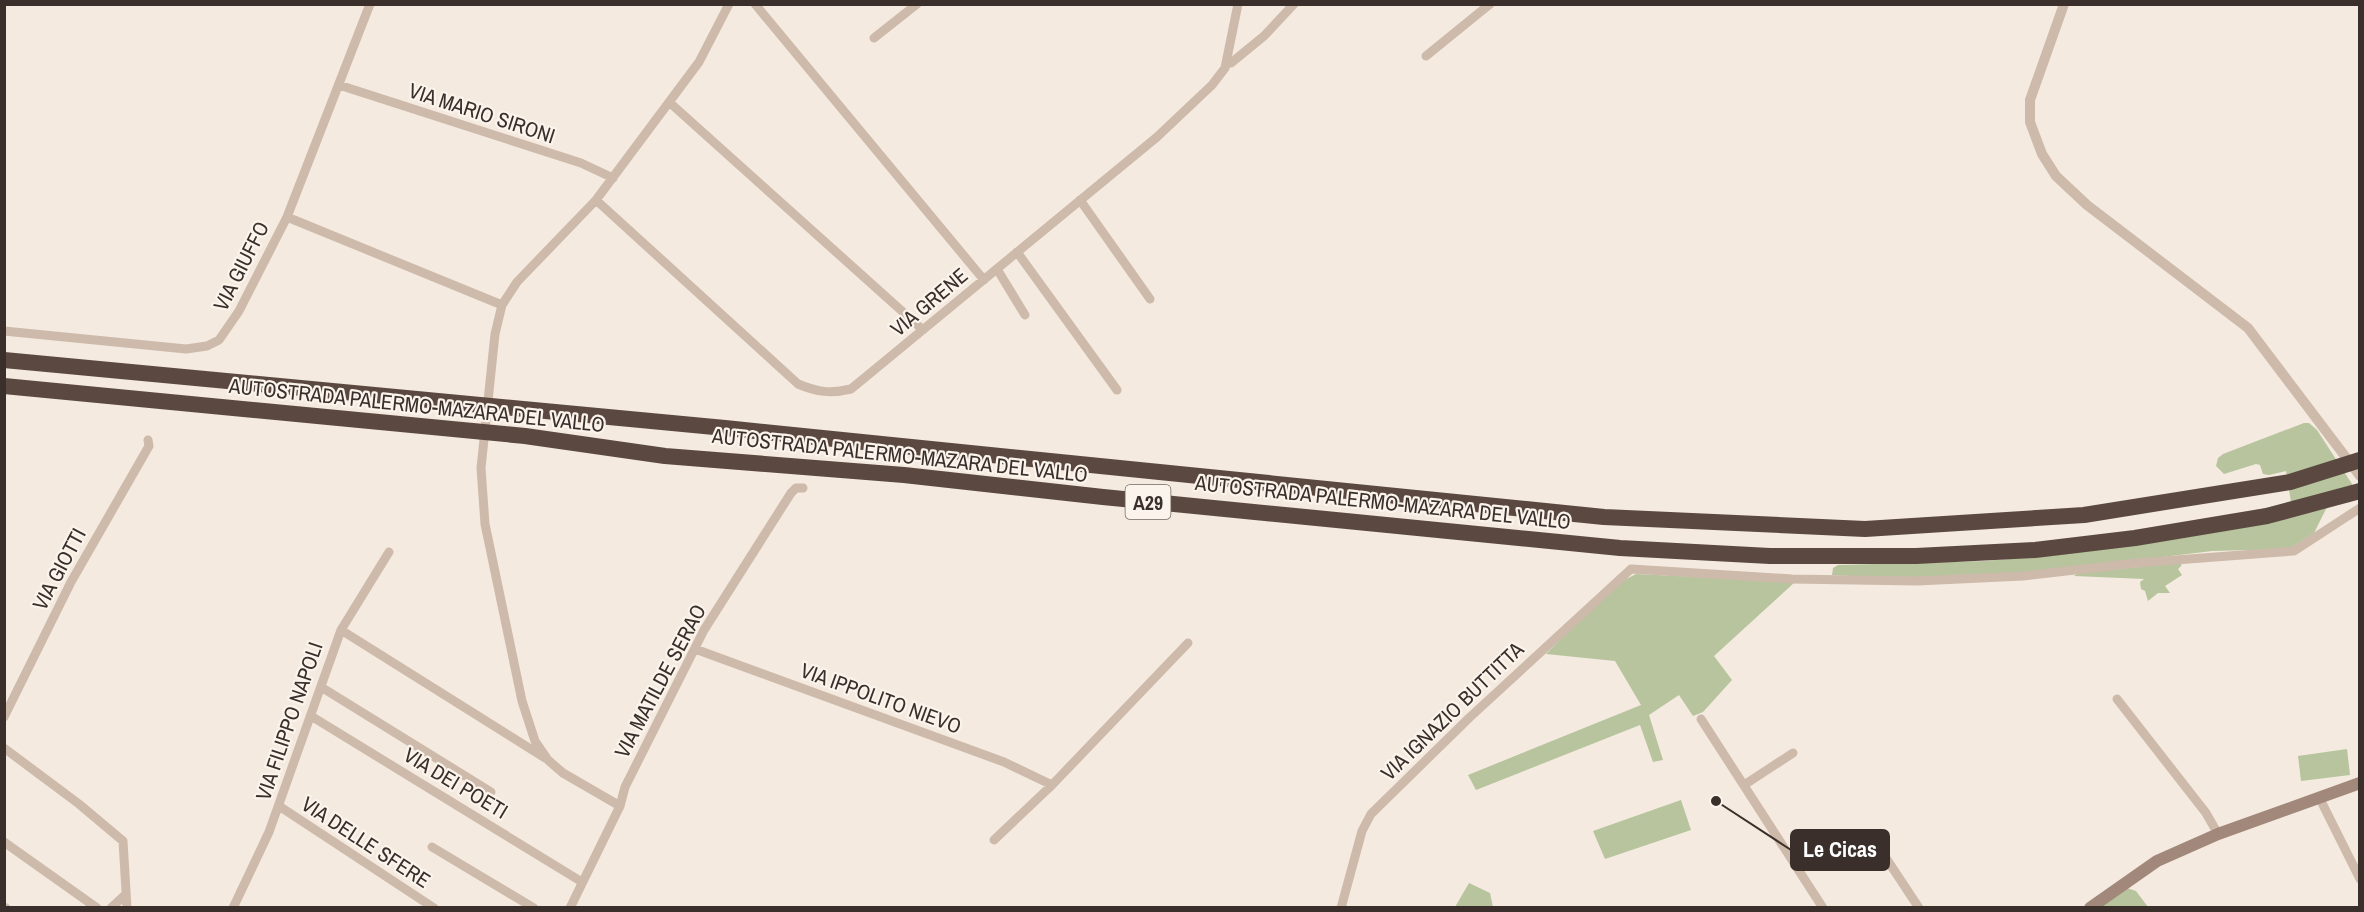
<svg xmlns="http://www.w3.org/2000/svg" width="2364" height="912" font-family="'Archivo Narrow',sans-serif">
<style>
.green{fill:#b7c49e}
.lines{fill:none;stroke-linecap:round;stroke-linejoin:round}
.minor{stroke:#cdbaaa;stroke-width:9}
.tertiary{stroke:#cdbaaa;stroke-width:10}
.secondary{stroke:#a1887b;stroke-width:12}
.motorway{stroke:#5b4941;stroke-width:16}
.labels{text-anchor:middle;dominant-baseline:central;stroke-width:4.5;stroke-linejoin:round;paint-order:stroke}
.shield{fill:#fbf4ec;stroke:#746a64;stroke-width:1.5}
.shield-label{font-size:20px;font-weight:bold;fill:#3a2f2a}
.street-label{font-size:21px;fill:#3a2f2a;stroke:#fbf4ec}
.leader{fill:none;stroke:#3a2f2a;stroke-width:2}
.callout-dot{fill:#3a2f2a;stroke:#fbf4ec;stroke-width:2}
.callout{fill:#3a2f2a;stroke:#3a2f2a;stroke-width:2}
.callout-label{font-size:22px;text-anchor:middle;font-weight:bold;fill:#fff}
</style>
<rect width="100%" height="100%" fill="#f4eadf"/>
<path class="green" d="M 2304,423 L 2309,423 L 2317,430 L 2352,484 L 2352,489 L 2326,509 L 2314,533 L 2289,549 L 2212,551 L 2021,574 L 1888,578 L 1832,575 L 1833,568 L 1838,565 L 1985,561 L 2064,554 L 2291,502 L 2286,471 L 2269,475 L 2263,474 L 2260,465 L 2256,464 L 2224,474 L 2216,466 L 2218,458 L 2223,454 Z
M 2179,563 L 2182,565 L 2178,569 L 2182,575 L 2165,586 L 2170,593 L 2158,593 L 2148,601 L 2145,591 L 2141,589 L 2140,582 L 2144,579 L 2074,576 L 2078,573 Z
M 1636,574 L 1795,582 L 1714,656 L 1732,680 L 1703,712 L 1693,716 L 1679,695 L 1649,715 L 1663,760 L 1653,762 L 1640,725 L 1476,790 L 1468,775 L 1641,705 L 1615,661 L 1546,654 L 1613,586 Z
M 2347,749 L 2350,775 L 2301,781 L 2298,756 Z
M 1681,800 L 1691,830 L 1605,859 L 1593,831 Z
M 1469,883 L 1490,893 L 1493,907 L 1455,907 Z
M 2127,888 L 2136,891 L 2148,907 L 2096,908 Z"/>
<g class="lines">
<path class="minor" d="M 755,4 L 984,280
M 874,38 L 917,4
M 1426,56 L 1490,4
M 1231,63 L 1264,36 L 1294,4
M 339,85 L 581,163 L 613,178
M 669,102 L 923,330
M 596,200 L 798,384 C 817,392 830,394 851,389 L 1157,137 L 1212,85 L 1225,68 L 1238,4
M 1080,200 L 1150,299
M 287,217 L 502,305
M 1017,252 L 1117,390
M 997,269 L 1025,315
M 4,331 L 186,349 L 207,346 L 219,340 L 239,311 L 287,217 L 370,4
M 341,630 L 545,758
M 695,649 L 1004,762 L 1052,785
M 321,687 L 491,792
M 2117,699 L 2206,813 L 2218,834
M 311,716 L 582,882
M 4,717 L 71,582 L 149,446 L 148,440
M 1701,719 L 1823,908
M 4,748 L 79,804 L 123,841 L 127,908
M 1744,785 L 1793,753
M 2319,797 L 2360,879
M 279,806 L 434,908
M 620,806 L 563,773 L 548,760 L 535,741 L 522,701 L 485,524 L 481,468 L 495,334 L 502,305 L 517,282 L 596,200 L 699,62 L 729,4
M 994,840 L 1052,785 L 1188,643
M 4,842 L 97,908
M 432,847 L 534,908
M 1880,849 L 1919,908
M 4,907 L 6,908
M 111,908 L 126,894
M 233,908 L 269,832 L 341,630 L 389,552
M 570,908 L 620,806 L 625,787 L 704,630 L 791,493 L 796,488 L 803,488
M 1341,908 L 1362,831 L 1371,814 L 1469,718 L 1631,569 L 1792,579 L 1917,581 L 2023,576 L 2136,563 L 2294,551 L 2360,508"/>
<path class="tertiary" d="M 2064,4 L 2030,100 L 2030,122 L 2042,154 L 2056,176 L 2087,205 L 2248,328 L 2360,476"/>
<path class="secondary" d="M 2090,908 L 2157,861 L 2218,834 L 2360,783"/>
<path class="motorway" d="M 4,360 L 725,428 L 1604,517 L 1865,529 L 2084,515 L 2290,482 L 2360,460
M 4,386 L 525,436 L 665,456 L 904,475 L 1103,497 L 1620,548 L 1770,556 L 1916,556 L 2035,550 L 2135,538 L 2267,516 L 2360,491"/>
</g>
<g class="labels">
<rect class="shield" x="1125.5" y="485" width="45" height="34" rx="4.5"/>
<g class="shield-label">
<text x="1148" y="502">A29</text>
</g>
<g class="street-label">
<text transform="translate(482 113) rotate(18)">VIA MARIO SIRONI</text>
<text transform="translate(241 266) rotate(-63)">VIA GIUFFO</text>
<text transform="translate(929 302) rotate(-40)">VIA GRENE</text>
<text transform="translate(417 405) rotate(6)">AUTOSTRADA PALERMO-MAZARA DEL VALLO</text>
<text transform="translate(900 455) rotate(6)">AUTOSTRADA PALERMO-MAZARA DEL VALLO</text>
<text transform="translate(1383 502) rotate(6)">AUTOSTRADA PALERMO-MAZARA DEL VALLO</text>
<text transform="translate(59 569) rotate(-62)">VIA GIOTTI</text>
<text transform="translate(660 681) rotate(-62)">VIA MATILDE SERAO</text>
<text transform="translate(881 698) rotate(20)">VIA IPPOLITO NIEVO</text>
<text transform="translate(1452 711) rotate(-44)">VIA IGNAZIO BUTTITTA</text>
<text transform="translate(289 721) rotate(-71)">VIA FILIPPO NAPOLI</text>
<text transform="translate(456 783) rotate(31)">VIA DEI POETI</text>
<text transform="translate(366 842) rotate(33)">VIA DELLE SFERE</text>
</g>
</g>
<path class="leader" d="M1716 801L1791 850"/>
<circle class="callout-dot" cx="1716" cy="801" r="6"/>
<rect class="callout" x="1791" y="830" width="98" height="40" rx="6"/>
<g class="callout-label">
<text x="1840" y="857">Le Cicas</text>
</g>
<rect width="2364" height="912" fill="none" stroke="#3a2f2a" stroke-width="12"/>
</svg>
